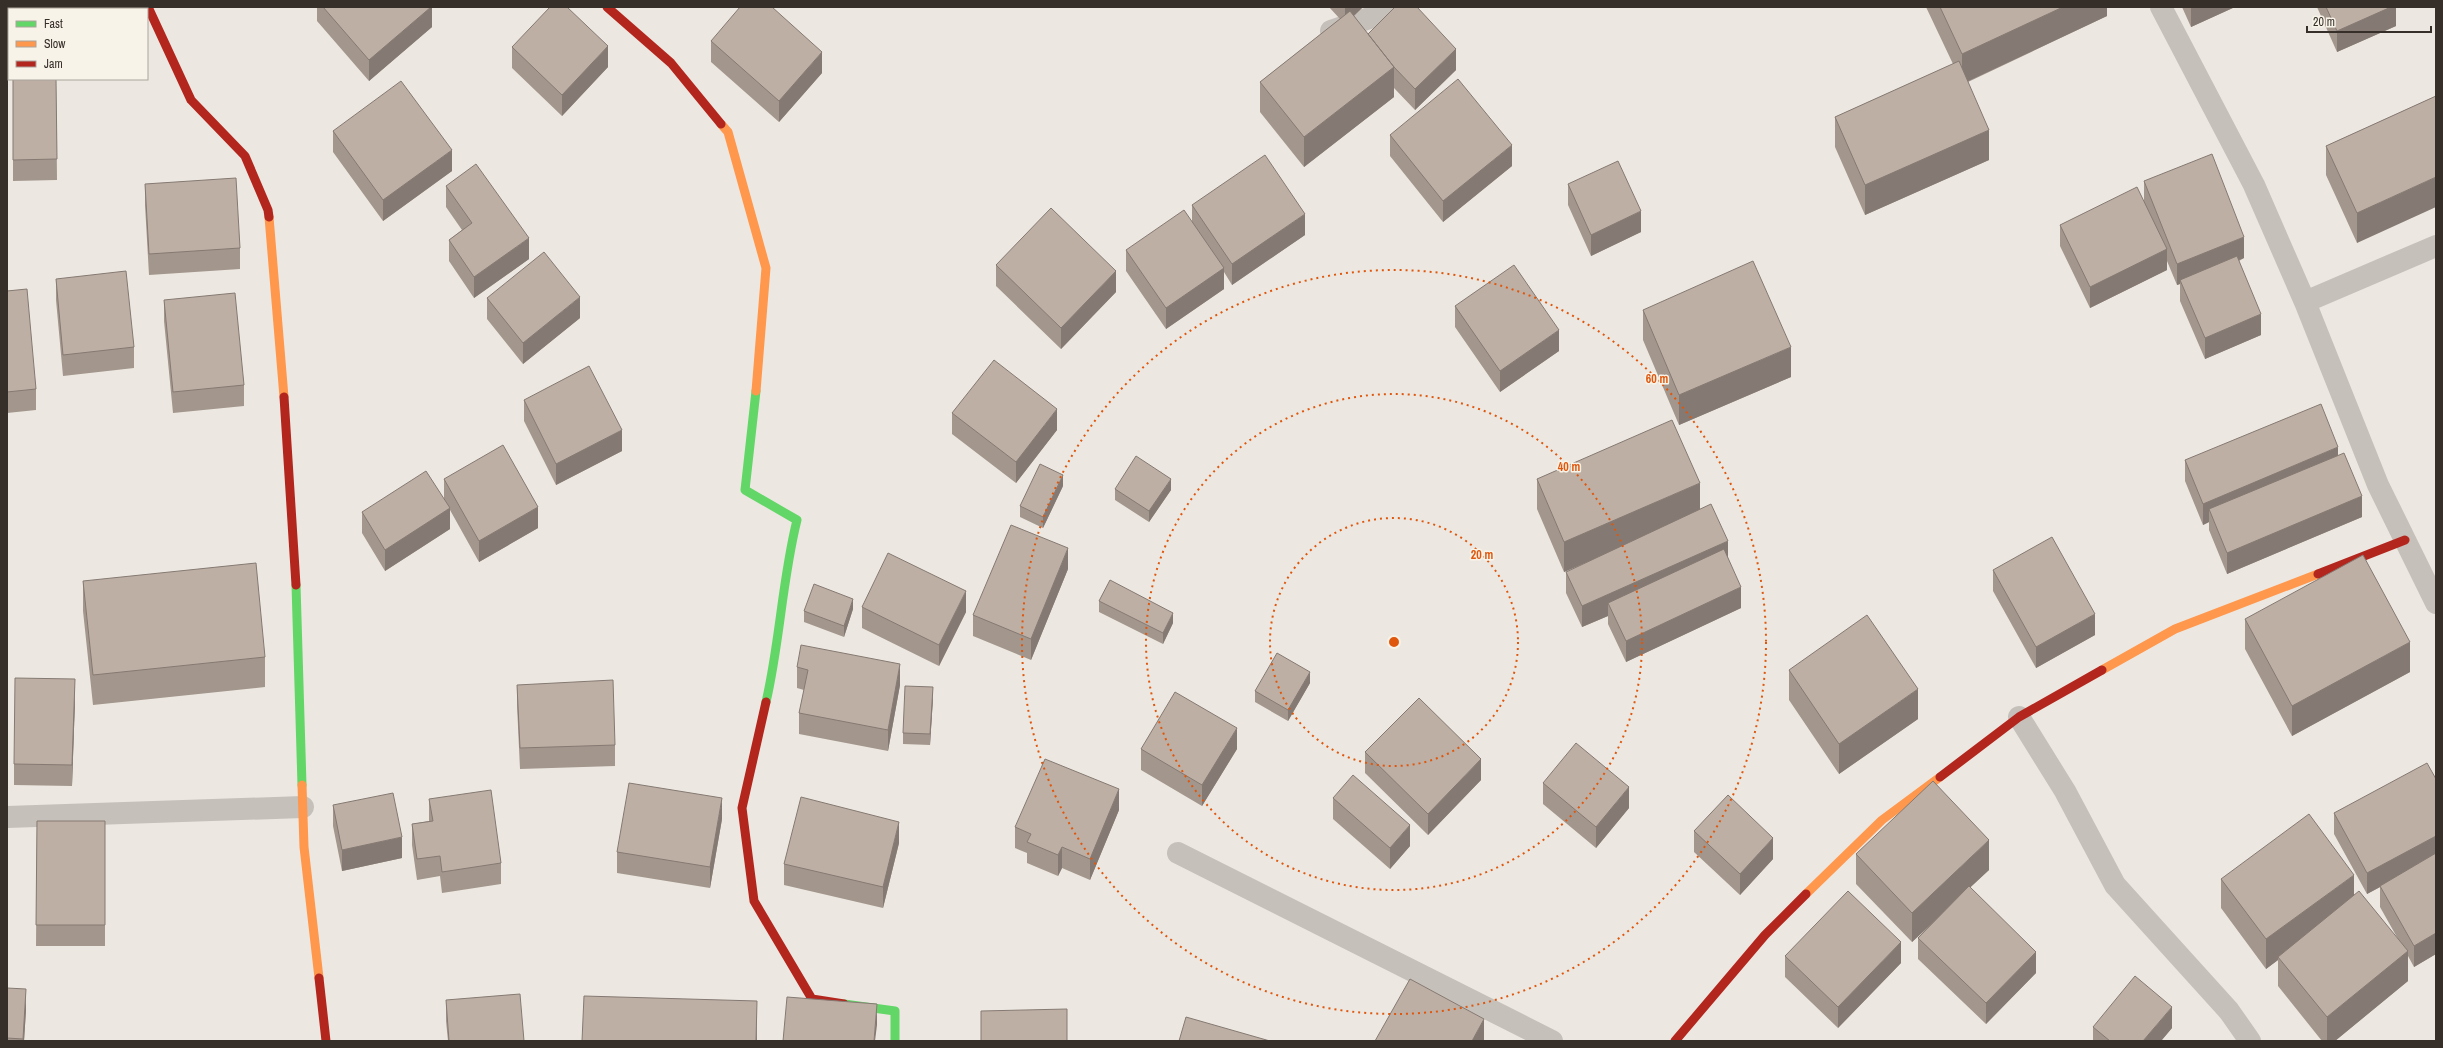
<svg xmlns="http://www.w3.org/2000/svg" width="2443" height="1048" font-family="'Archivo Narrow',sans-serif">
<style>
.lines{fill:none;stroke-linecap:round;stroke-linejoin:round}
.street{stroke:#c5c0ba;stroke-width:22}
.fast{stroke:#63d668;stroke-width:9}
.slow{stroke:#ff974d;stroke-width:9}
.jam{stroke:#b3261e;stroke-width:9}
.wall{fill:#a3968d}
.shaded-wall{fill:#857a73}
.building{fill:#beafa4;stroke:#857a73}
.ring{fill:none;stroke:#df570d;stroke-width:2;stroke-dasharray:2 4}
.centre{fill:#df570d;stroke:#f8f3e9;stroke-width:2}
.ring-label{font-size:12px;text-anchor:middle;font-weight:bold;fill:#df570d;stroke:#f8f3e9;stroke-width:3;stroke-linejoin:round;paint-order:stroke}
</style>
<rect width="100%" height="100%" fill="#ece8e1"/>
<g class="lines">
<path class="street" d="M 2161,7 L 2254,185 L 2305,302 L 2378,485 L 2436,603
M 1331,31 L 1402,7
M 2305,302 L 2436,246
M 2019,717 L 2065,791 L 2115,885 L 2229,1011 L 2250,1041
M 7,817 L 303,807
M 1178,853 L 1552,1041"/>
<path class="fast" d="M 756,391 L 745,490 L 797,520 C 782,580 780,642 766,702
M 296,585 L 302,785
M 844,1004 L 895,1011 L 895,1041"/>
<path class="slow" d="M 721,124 L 728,132 L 766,268 L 756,391
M 269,217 L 284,397
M 2102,670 L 2175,629 L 2318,574
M 302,785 L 304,847 L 319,978
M 1806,894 L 1882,820 L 1940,777"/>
<path class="jam" d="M 148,7 L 191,100 L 245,156 L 268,210 L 269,217
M 607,7 L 671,63 L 721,124
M 284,397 L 296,585
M 2318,574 L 2405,540
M 766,702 L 742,808 L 754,901 L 812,999 L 844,1004
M 1940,777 L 2019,717 L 2102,670
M 319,978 L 326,1041
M 1675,1041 L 1765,935 L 1806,894"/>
</g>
<path class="wall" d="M 317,7 L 432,7 L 432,27 L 369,81 L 317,21 Z
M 1329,7 L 1363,7 L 1354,16 L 1368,34 L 1456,70 L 1415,110 L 1394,88 L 1394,97 L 1304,167 L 1260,112 L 1260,82 L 1340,19 Z
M 1926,7 L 2107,7 L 2107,16 L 1968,82 L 1989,160 L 1865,215 L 1835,147 L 1835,117 L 1953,64 Z
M 2182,7 L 2235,7 L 2191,27 Z
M 2317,7 L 2396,7 L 2396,26 L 2337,52 Z
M 711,41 L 822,73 L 779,122 L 711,62 Z
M 512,47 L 608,67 L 562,116 L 512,68 Z
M 13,79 L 56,79 L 57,180 L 13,181 Z
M 2436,96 L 2357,243 L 2326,175 L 2326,146 Z
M 333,131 L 452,171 L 383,221 L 333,152 Z
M 1390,135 L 1512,166 L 1443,222 L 1390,156 Z
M 2144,181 L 2244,258 L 2239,261 L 2261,335 L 2205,359 L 2180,301 L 2180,284 L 2177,285 L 2167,261 L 2167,270 L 2090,308 L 2060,246 L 2060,225 L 2144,201 Z
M 145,184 L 240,248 L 240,269 L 149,275 L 145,205 Z
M 1568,184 L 1641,232 L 1591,256 L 1568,205 Z
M 446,186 L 529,259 L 474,298 L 449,261 L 449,240 L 462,230 L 446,207 Z
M 1192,205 L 1305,235 L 1232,285 L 1224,272 L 1224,289 L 1166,329 L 1126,271 L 1126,250 L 1192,222 Z
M 996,265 L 1116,292 L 1061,349 L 996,286 Z
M 56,279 L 134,347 L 134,368 L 63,376 L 56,300 Z
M 7,291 L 36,389 L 36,410 L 7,413 Z
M 487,298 L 580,318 L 523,364 L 487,319 Z
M 164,300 L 244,385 L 244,406 L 173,413 L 164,321 Z
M 1455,306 L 1559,351 L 1500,392 L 1455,327 Z
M 1643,310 L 1791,377 L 1679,425 L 1643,340 Z
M 524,400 L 622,451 L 556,485 L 524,421 Z
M 952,413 L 1057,430 L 1016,483 L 952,434 Z
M 2338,455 L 2362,517 L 2227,574 L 2209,530 L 2209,522 L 2203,525 L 2185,481 L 2185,460 Z
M 444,479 L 538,528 L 479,562 L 450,510 L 450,529 L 385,571 L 362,533 L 362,512 L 444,499 Z
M 1537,479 L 1700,510 L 1728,558 L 1741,608 L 1626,662 L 1608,624 L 1608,616 L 1582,627 L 1566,593 L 1566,572 L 1588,562 L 1564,572 L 1537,509 Z
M 1063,486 L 1043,528 L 1020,517 L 1020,506 Z
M 1115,489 L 1171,490 L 1149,522 L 1115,500 Z
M 1068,569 L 1031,660 L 973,636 L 973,615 Z
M 1993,570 L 2095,635 L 2036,668 L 1993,591 Z
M 83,581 L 265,657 L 265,687 L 93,705 L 83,611 Z
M 1099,601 L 1173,623 L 1163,644 L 1099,612 Z
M 862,607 L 966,612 L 939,666 L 862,628 Z
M 853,609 L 844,637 L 804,622 L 804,611 Z
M 2245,619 L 2410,672 L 2292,736 L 2245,649 Z
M 797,667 L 900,685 L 888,751 L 799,734 L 799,713 L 804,690 L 797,688 Z
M 1789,670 L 1918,719 L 1839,774 L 1789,700 Z
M 1310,683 L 1288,721 L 1255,702 L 1255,691 Z
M 517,685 L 615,745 L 615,766 L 520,769 L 517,705 Z
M 933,698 L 930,745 L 903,744 L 903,733 Z
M 75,700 L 72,786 L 14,785 L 14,764 Z
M 1141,749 L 1237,749 L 1202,806 L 1141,770 Z
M 1365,752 L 1481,780 L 1428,835 L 1365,773 Z
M 2436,779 L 2436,954 L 2414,967 L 2408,956 L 2408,981 L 2335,1041 L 2322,1041 L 2278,986 L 2278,960 L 2266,969 L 2221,908 L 2221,879 L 2354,895 L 2398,939 L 2380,907 L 2380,887 L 2367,894 L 2334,834 L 2334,813 Z
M 1543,783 L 1629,808 L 1596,848 L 1543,804 Z
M 1333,798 L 1410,846 L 1390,869 L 1333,819 Z
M 429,799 L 501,863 L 501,884 L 442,893 L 440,876 L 417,880 L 412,845 L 412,824 L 429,821 Z
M 333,805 L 402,858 L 342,871 L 333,826 Z
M 1119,810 L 1090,880 L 1062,868 L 1058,876 L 1027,863 L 1027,853 L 1015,848 L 1015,827 Z
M 722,819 L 710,888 L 617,873 L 617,852 Z
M 37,821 L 105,821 L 105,946 L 36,946 Z
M 1694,831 L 1773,859 L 1740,895 L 1694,852 Z
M 899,843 L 883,908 L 784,885 L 784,864 Z
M 1856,854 L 1989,870 L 1970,887 L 2036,973 L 1986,1024 L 1918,959 L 1918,938 L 1933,923 L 1912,942 L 1856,884 Z
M 1785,956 L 1901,963 L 1838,1028 L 1785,977 Z
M 7,988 L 26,1010 L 24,1041 L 7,1041 Z
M 446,1000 L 524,1041 L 448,1041 L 446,1021 Z
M 2093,1027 L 2172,1028 L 2161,1041 L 2093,1041 Z"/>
<path class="shaded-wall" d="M 431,7 L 432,7 L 432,27 L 369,81 L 369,60 Z
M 1345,7 L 1363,7 L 1345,24 Z
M 2063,7 L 2107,7 L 2107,16 L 1962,84 L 1962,54 Z
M 2191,7 L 2235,7 L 2191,27 Z
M 2391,7 L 2396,7 L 2396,26 L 2337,52 L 2337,31 Z
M 608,46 L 608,67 L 562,116 L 562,95 Z
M 1456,49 L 1456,70 L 1415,110 L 1415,89 Z
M 822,52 L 822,73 L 779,122 L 779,101 Z
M 1394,67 L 1394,97 L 1304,167 L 1304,137 Z
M 1989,130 L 1989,160 L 1865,215 L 1865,185 Z
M 1512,145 L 1512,166 L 1443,222 L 1443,201 Z
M 452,150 L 452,171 L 383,221 L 383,200 Z
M 2436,177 L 2436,207 L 2357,243 L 2357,213 Z
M 1641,211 L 1641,232 L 1591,256 L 1591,235 Z
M 1305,214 L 1305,235 L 1232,285 L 1232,264 Z
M 2244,237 L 2244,258 L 2181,283 L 2180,280 L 2180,284 L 2177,285 L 2177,264 Z
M 529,238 L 529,259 L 474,298 L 474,277 Z
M 2167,249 L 2167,270 L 2090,308 L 2090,287 Z
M 1224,268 L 1224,289 L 1166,329 L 1166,308 Z
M 1116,271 L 1116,292 L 1061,349 L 1061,328 Z
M 580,297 L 580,318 L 523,364 L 523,343 Z
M 2261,314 L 2261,335 L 2205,359 L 2205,338 Z
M 1559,330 L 1559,351 L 1500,392 L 1500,371 Z
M 1791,347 L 1791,377 L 1679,425 L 1679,395 Z
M 1057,409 L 1057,430 L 1016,483 L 1016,462 Z
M 622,430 L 622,451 L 556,485 L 556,464 Z
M 2338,447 L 2338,468 L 2209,509 L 2209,522 L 2203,525 L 2203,504 Z
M 1063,475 L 1063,486 L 1043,528 L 1043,517 Z
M 1171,479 L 1171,490 L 1149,522 L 1149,511 Z
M 1700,483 L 1700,513 L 1564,572 L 1564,542 Z
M 2362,496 L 2362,517 L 2227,574 L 2227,553 Z
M 538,507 L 538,528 L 479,562 L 479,541 Z
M 450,508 L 450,529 L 385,571 L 385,550 Z
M 1728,541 L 1728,562 L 1608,603 L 1608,616 L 1582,627 L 1582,606 Z
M 1068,548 L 1068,569 L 1031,660 L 1031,639 Z
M 1741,587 L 1741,608 L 1626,662 L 1626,641 Z
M 966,591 L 966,612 L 939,666 L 939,645 Z
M 853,599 L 853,609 L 844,637 L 844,626 Z
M 1173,613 L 1173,623 L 1163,644 L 1163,633 Z
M 2095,614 L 2095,635 L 2036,668 L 2036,647 Z
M 2410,642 L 2410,672 L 2292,736 L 2292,706 Z
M 900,664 L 900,685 L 888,751 L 888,730 Z
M 1310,672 L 1310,683 L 1288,721 L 1288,710 Z
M 75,679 L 75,700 L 72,786 L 72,765 Z
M 933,687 L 933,698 L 930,745 L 930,734 Z
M 1918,689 L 1918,719 L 1839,774 L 1839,744 Z
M 1237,728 L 1237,749 L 1202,806 L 1202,785 Z
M 1481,759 L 1481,780 L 1428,835 L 1428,814 Z
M 1629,787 L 1629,808 L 1596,848 L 1596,827 Z
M 1119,789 L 1119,810 L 1090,880 L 1090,859 Z
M 722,798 L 722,819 L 710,888 L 710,867 Z
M 899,822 L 899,843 L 883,908 L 883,887 Z
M 1410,825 L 1410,846 L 1390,869 L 1390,848 Z
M 2436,836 L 2436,857 L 2367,894 L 2367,873 Z
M 402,837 L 402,858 L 342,871 L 342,850 Z
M 1773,838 L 1773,859 L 1740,895 L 1740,874 Z
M 1989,840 L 1989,870 L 1912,942 L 1912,913 Z
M 1062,847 L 1062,868 L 1058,876 L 1058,855 Z
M 2354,875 L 2354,905 L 2278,957 L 2278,960 L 2266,969 L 2266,939 Z
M 2436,933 L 2436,954 L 2414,967 L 2414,946 Z
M 1901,942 L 1901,963 L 1838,1028 L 1838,1007 Z
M 2408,951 L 2408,981 L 2335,1041 L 2327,1041 L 2327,1017 Z
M 2036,952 L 2036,973 L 1986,1024 L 1986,1003 Z
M 26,989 L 26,1010 L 24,1041 L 23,1041 Z
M 757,1001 L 757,1041 L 756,1041 Z
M 877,1004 L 877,1025 L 875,1041 L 874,1041 Z
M 2172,1007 L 2172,1028 L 2161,1041 L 2143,1041 Z
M 1484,1019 L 1484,1040 L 1483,1041 L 1472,1041 Z"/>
<path class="building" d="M 323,7 L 431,7 L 369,60 Z
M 550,7 L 567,7 L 608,46 L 562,95 L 512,47 Z
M 740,7 L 772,7 L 822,52 L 779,101 L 711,41 Z
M 1395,7 L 1417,7 L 1456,49 L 1415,89 L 1394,67 L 1368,34 Z
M 1940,7 L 2063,7 L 1962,54 Z
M 2326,7 L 2391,7 L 2337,31 Z
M 1350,11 L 1394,67 L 1304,137 L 1260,82 Z
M 1959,61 L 1989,130 L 1865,185 L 1835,117 Z
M 13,79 L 56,79 L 57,159 L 13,160 Z
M 1458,79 L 1512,145 L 1443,201 L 1390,135 Z
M 401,81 L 452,150 L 383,200 L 333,131 Z
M 2436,96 L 2436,177 L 2357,213 L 2326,146 Z
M 2212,154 L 2244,237 L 2177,264 L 2144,181 Z
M 1265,155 L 1305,214 L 1232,264 L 1192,205 Z
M 1618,161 L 1641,211 L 1591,235 L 1568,184 Z
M 476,164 L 529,238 L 474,277 L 449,240 L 472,223 L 446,186 Z
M 236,178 L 240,248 L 149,254 L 145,184 Z
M 2137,187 L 2167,249 L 2090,287 L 2060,225 Z
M 1051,208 L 1116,271 L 1061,328 L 996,265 Z
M 1184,210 L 1224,268 L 1166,308 L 1126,250 Z
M 544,252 L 580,297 L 523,343 L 487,298 Z
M 2237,256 L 2261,314 L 2205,338 L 2180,280 Z
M 1753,261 L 1791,347 L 1679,395 L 1643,310 Z
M 1514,265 L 1559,330 L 1500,371 L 1455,306 Z
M 126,271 L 134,347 L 63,355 L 56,279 Z
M 27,289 L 36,389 L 7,392 L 7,291 Z
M 235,293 L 244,385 L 173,392 L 164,300 Z
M 994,360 L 1057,409 L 1016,462 L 952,413 Z
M 589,366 L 622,430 L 556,464 L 524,400 Z
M 2321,404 L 2338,447 L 2203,504 L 2185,460 Z
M 1672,420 L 1700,483 L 1564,542 L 1537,479 Z
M 503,445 L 538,507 L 479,541 L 444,479 Z
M 2344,453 L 2362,496 L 2227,553 L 2209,509 Z
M 1136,456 L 1171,479 L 1149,511 L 1115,489 Z
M 1040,464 L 1063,475 L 1043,517 L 1020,506 Z
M 426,471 L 450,508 L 385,550 L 362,512 Z
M 1711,504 L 1728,541 L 1582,606 L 1566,572 Z
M 1011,525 L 1068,548 L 1031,639 L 973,615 Z
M 2052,537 L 2095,614 L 2036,647 L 1993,570 Z
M 1724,549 L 1741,587 L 1626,641 L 1608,603 Z
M 888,553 L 966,591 L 939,645 L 862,607 Z
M 2363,555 L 2410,642 L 2292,706 L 2245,619 Z
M 256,563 L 265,657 L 93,675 L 83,581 Z
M 1110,580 L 1173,613 L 1163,633 L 1099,601 Z
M 814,584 L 853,599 L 844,626 L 804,611 Z
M 1867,615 L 1918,689 L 1839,744 L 1789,670 Z
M 801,645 L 900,664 L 888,730 L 799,713 L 808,670 L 797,667 Z
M 1277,653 L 1310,672 L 1288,710 L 1255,691 Z
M 15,678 L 75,679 L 72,765 L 14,764 Z
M 613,680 L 615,745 L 520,748 L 517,685 Z
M 905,686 L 933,687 L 930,734 L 903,733 Z
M 1175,692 L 1237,728 L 1202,785 L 1141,749 Z
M 1419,698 L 1481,759 L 1428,814 L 1365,752 Z
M 1576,743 L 1629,787 L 1596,827 L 1543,783 Z
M 1045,759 L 1119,789 L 1090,859 L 1062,847 L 1058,855 L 1027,842 L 1031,834 L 1015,827 Z
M 2427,763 L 2436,779 L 2436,836 L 2367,873 L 2334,813 Z
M 1353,775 L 1410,825 L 1390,848 L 1333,798 Z
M 1933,781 L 1989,840 L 1912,913 L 1856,854 Z
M 629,783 L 722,798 L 710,867 L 617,852 Z
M 491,790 L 501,863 L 442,872 L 440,856 L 417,859 L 412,824 L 433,821 L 429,799 Z
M 393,793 L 402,837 L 342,850 L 333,805 Z
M 1728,795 L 1773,838 L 1740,874 L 1694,831 Z
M 801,797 L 899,822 L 883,887 L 784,864 Z
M 2309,814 L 2354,875 L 2266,939 L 2221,879 Z
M 37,821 L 105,821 L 105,925 L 36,925 Z
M 2436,853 L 2436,933 L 2414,946 L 2380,886 Z
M 1969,886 L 2036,952 L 1986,1003 L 1918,938 Z
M 1848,891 L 1901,942 L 1838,1007 L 1785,956 Z
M 2359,891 L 2408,951 L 2327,1017 L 2278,957 Z
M 2135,976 L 2172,1007 L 2143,1041 L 2110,1041 L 2093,1027 Z
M 1410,979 L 1484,1019 L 1472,1041 L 1375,1041 Z
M 7,988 L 26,989 L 23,1039 L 7,1038 Z
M 520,994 L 524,1041 L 449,1041 L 446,1000 Z
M 584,996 L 757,1001 L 756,1041 L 582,1041 Z
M 787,997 L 877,1004 L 874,1041 L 783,1041 Z
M 1067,1009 L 1067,1041 L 981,1041 L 981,1011 Z
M 1186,1017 L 1270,1041 L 1179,1041 Z"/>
<g class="ring">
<circle cx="1394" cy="642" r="124"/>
<circle cx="1394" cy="642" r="248"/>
<circle cx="1394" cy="642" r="372"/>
</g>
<circle cx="1394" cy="642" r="6" class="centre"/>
<g class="ring-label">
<text x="1657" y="383">60 m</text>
<text x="1569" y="471">40 m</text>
<text x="1482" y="559">20 m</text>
</g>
<rect width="2443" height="1048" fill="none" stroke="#352e29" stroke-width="16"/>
<rect x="8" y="8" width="140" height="72" fill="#f8f3e9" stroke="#aaa49c"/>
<rect x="16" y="21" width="20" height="6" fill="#63d668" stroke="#aaa49c"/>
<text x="44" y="28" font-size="12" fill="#352e29">Fast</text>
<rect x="16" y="41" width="20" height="6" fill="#ff974d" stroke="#aaa49c"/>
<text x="44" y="48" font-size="12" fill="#352e29">Slow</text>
<rect x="16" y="61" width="20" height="6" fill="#b3261e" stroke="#aaa49c"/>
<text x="44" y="68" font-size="12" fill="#352e29">Jam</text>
<path d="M2307 26v6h124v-6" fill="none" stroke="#352e29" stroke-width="2"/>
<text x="2313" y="26" font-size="12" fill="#352e29" stroke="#f8f3e9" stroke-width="3" paint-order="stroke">20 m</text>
</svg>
